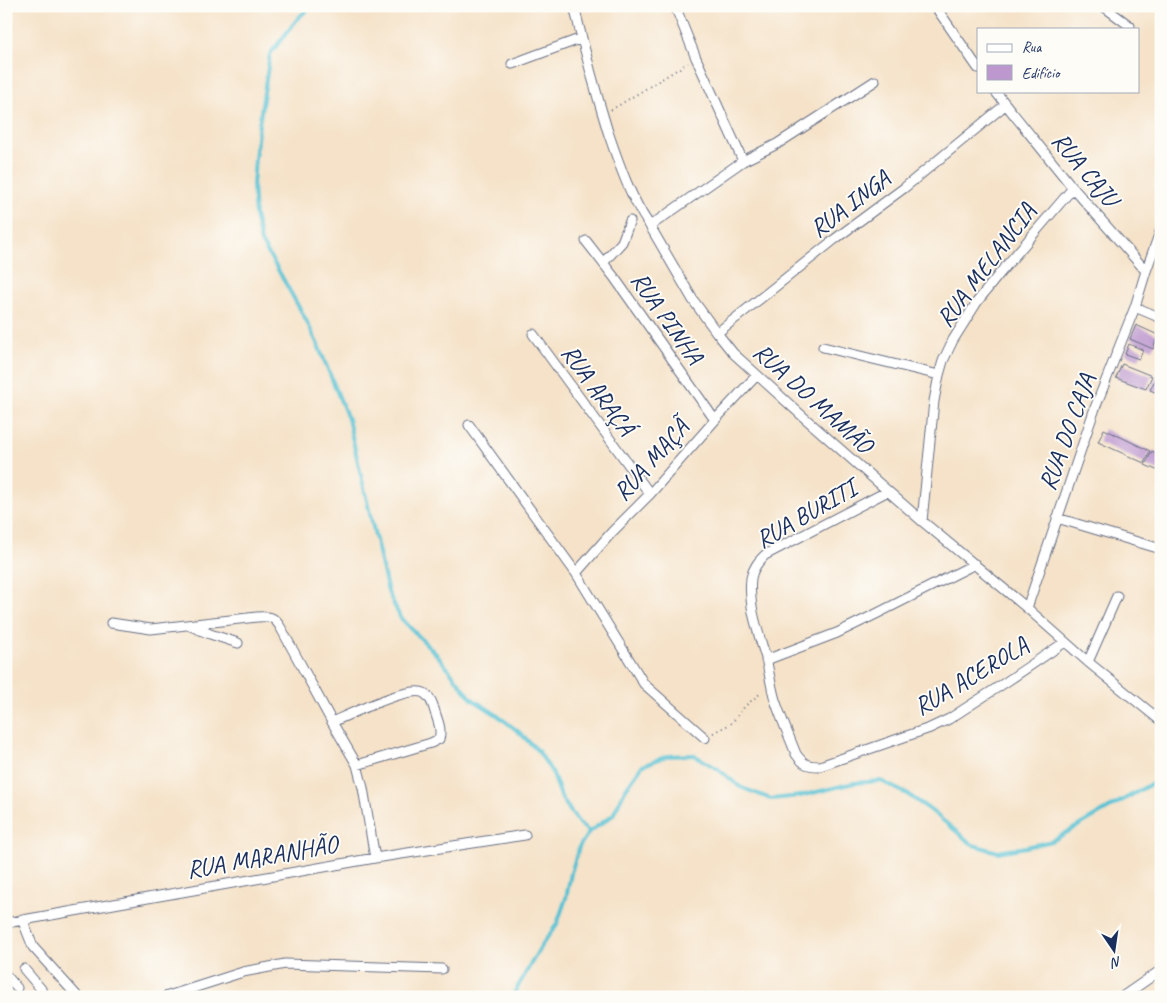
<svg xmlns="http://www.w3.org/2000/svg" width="1167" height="1003" font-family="Caveat,sans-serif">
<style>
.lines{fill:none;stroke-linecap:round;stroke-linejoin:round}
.stream{stroke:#57c1d3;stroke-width:4}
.building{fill:#bd98cf}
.minor-casing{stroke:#676e83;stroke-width:11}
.path{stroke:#676e83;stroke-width:2;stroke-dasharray:1 4;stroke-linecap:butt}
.minor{stroke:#fff;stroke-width:9}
.labels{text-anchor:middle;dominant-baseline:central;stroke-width:4;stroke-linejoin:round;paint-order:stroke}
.street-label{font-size:25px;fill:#1b2f5e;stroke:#fdfcf7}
</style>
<rect width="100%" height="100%" fill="#fdfcf7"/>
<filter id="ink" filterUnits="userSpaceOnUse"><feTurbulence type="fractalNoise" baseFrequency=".02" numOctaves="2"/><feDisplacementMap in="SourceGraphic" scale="10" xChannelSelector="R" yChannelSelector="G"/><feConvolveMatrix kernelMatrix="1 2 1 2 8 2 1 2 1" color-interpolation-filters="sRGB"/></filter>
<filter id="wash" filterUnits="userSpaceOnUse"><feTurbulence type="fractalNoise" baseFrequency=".0096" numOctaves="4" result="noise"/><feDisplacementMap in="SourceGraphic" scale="20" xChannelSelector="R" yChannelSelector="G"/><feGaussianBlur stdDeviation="1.12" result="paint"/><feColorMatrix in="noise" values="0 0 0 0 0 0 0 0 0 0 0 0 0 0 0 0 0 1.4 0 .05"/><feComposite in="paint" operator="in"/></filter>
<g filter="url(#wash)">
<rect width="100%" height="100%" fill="#f5e2c8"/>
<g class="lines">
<path class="stream" d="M 312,6 L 299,17 L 270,54 L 258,131 L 255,159 L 253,185 L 255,215 L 261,242 L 277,268 L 306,320 L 318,345 L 348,419 L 388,592 L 400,617 L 438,656 L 472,699 L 497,715 L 519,732 L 539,752 L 553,774 L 562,799 L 578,822 L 589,832
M 512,997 L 541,946 L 557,924 L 566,898 L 571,873 L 579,847 L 589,832 L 613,815 L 625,790 L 642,766 L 667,756 L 694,755 L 718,769 L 740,787 L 771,799 L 800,796 L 854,783 L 881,781 L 907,794 L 929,809 L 973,845 L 998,852 L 1026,847 L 1052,841 L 1161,778"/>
</g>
<g id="blocks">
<path class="building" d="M 1136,325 L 1158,335 L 1153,349 L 1130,339 Z
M 1129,344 L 1143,350 L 1139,359 L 1125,354 Z
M 1122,364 L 1152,376 L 1146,389 L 1116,378 Z
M 1158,374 L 1161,375 L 1161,386 L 1157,393 L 1150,390 Z
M 1104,429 L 1150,451 L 1144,463 L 1098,442 Z
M 1152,451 L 1161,455 L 1161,472 L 1145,465 Z"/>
</g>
</g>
<g filter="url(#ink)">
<use href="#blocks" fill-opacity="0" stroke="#676e83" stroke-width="1"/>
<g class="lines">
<g class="minor-casing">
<path id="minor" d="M 574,6 C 584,48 595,90 608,132 C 619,164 630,197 650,226 L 693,300 L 717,333 L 733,353 L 799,413 L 922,521 L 1027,608 L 1088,662 L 1161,721
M 675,6 L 696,58 L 743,161
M 935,6 L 978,68
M 1103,6 L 1130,26
M 512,64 L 582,38
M 995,91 L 1073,188 L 1146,271
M 650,226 L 743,161 L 777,144 L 875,81
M 586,241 L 614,277 L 715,420
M 603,263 L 622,242 L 630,221
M 1135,307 L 1161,318
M 717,333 L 835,239 L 904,188 L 1005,105
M 533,334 L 650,494
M 823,347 L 939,375
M 469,425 L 576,573 L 644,684 L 705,738
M 888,491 L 765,555 C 758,562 753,568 751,578 C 748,605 758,632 766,658 C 769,672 771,686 775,700 C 781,718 789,736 796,754 C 804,765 807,766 820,766 L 930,728 L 949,719 L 1006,682 L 1065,642
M 1057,518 L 1161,549
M 922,521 L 934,401 L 939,375 L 943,361 L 953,340 L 977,302 L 1000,273 L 1073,188
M 576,573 L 612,532 L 650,494 L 715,420 L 757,375
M 1027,608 L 1095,408 L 1135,307 L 1146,271 L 1161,229
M 111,623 L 151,629 L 257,617 C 271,616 275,617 282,630 L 332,722 L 357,765 L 363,788 L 375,858
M 188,625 L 210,634 L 238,643
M 766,660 L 837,633 L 876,614 L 975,564
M 1088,662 L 1117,596
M 332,722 C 348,715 410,685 424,693 C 431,697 433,705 435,712 C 438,721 442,730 439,739 L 431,743 L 357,765
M 22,919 L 33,947 L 78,997
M 6,923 L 375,858 L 525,835
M 24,969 L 41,989 L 42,997
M 6,975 L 17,988
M 165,997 L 243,972 L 285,964 L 442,969
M 1122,997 L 1161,970"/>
</g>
<path class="path" d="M 611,110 L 688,63
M 713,733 L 732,723 L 745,706 L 762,692"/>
<use href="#minor" class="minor"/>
</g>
</g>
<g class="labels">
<g class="street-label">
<text transform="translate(1085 169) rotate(50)">RUA CAJU</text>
<text transform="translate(850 204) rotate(-37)">RUA INGA</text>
<text transform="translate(986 265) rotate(-53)">RUA MELANCIA</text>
<text transform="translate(667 318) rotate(55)">RUA PINHA</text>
<text transform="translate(598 390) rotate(54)">RUA ARAÇÁ</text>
<text transform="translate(813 398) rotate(42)">RUA DO MAMÃO</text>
<text transform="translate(1067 432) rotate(-70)">RUA DO CAJA</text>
<text transform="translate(651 460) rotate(-48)">RUA MAÇÃ</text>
<text transform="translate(806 514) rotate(-30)">RUA BURITI</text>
<text transform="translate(971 676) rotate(-31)">RUA ACEROLA</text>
<text transform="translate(262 857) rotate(-10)">RUA MARANHÃO</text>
</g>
</g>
<rect width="1167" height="1003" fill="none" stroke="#fdfcf7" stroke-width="25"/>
<rect x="977" y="28" width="162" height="65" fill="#fdfcf7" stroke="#a3aaba"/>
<rect x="987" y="44" width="25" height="8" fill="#ffffff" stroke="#a3aaba"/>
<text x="1022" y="52" font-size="15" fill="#1b2f5e">Rua</text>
<rect x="987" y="65" width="25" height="15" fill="#bd98cf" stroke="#a3aaba"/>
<text x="1022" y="78" font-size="15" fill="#1b2f5e">Edifício</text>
<g transform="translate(1114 950) rotate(167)" stroke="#fdfcf7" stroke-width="4" paint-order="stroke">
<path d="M0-4L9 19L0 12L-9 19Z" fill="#1b2f5e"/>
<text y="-8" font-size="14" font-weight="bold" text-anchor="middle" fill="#1b2f5e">N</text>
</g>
</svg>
